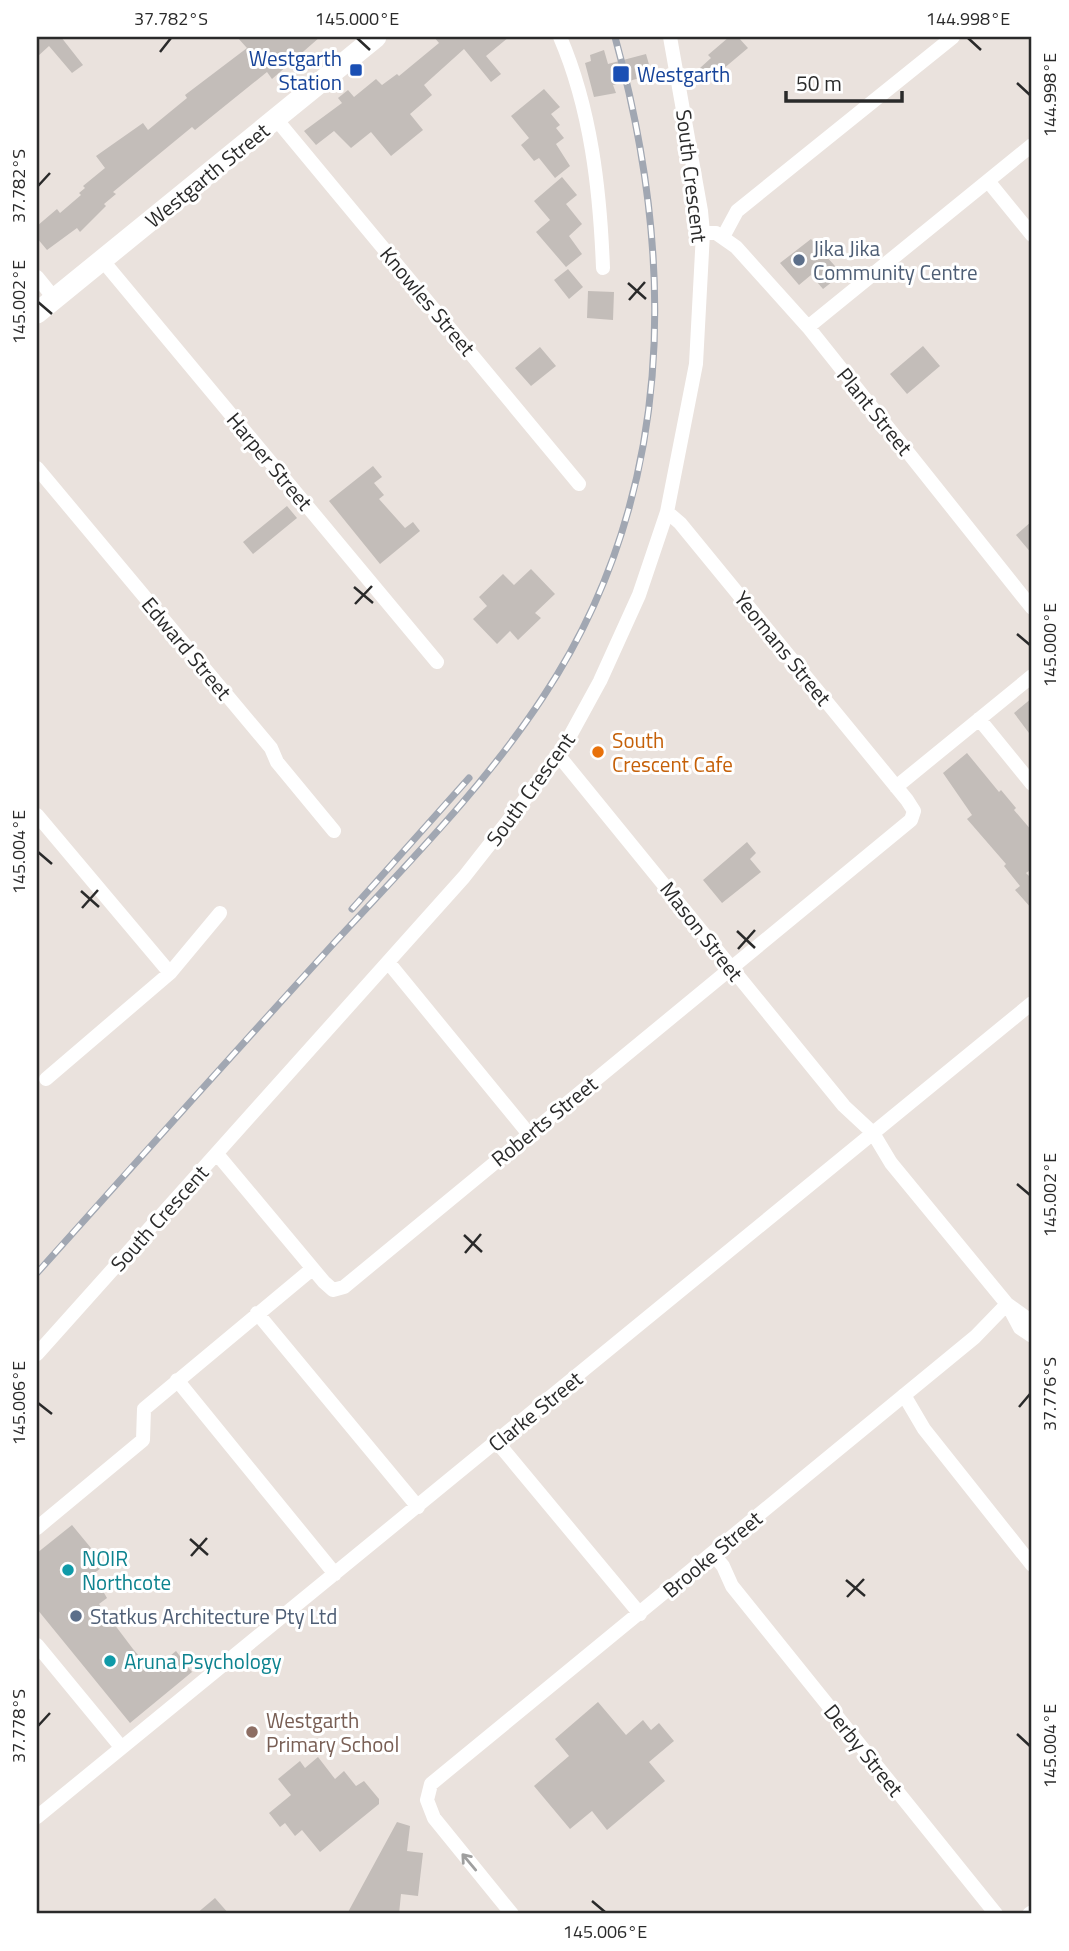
<svg xmlns="http://www.w3.org/2000/svg" width="1069" height="1951" font-family="'Titillium Web',sans-serif">
<style>
.building{fill:#c3bdb9}
.lines{fill:none;stroke-linecap:round;stroke-linejoin:round}
.minor{stroke:#fff;stroke-width:14}
.secondary{stroke:#fff;stroke-width:21}
.rail-casing{stroke:#a1a7b2;stroke-width:7}
.rail{stroke:#fff;stroke-width:4.5;stroke-dasharray:13;stroke-linecap:butt}
.oneway{stroke:#9f9f9f}
.ticks{fill:none;stroke:#2a2a2a;stroke-width:2.5}
.transit-dot{fill:#1a4fb4;stroke:#fff;stroke-width:2.5}
.service-dot{fill:#5c6f8a;stroke:#fff;stroke-width:2.5}
.food-dot{fill:#e8710a;stroke:#fff;stroke-width:2.5}
.culture-dot{fill:#0f9aa8;stroke:#fff;stroke-width:2.5}
.education-dot{fill:#8d6e63;stroke:#fff;stroke-width:2.5}
.labels{text-anchor:middle;dominant-baseline:central;stroke-width:6;stroke-linejoin:round;paint-order:stroke}
.transit-label{font-size:21px;fill:#164399;stroke:#fff;text-anchor:end}
.street-label{font-size:21px;fill:#2a2a2a;stroke:#fff}
.service-label{font-size:21px;fill:#4e5e75;stroke:#fff;text-anchor:start}
.food-label{font-size:21px;fill:#c56008;stroke:#fff;text-anchor:start}
.culture-label{font-size:21px;fill:#0d838f;stroke:#fff;text-anchor:start}
.education-label{font-size:21px;fill:#785e54;stroke:#fff;text-anchor:start}
.neatline{fill:none;stroke:#2a2a2a;stroke-width:2.5}
.ticks-label{font-size:18px;text-anchor:middle;fill:#2a2a2a}
</style>
<rect width="100%" height="100%" fill="#eae2dd"/>
<path class="building" d="M 37,37 L 61,37 L 83,65 L 72,73 L 49,46 L 37,57 Z
M 237,37 L 320,37 L 272,79 L 267,72 L 195,130 L 192,127 L 113,192 L 116,194 L 104,204 L 106,206 L 80,232 L 77,228 L 47,250 L 37,238 L 37,226 L 57,209 L 60,213 L 81,195 L 79,193 L 85,188 L 83,186 L 105,168 L 96,156 L 143,123 L 148,130 L 187,98 L 185,95 L 247,48 Z
M 434,37 L 509,37 L 486,56 L 501,74 L 491,82 L 464,49 L 424,85 L 432,95 L 410,114 L 423,130 L 391,156 L 371,132 L 351,148 L 334,131 L 316,145 L 304,131 L 342,103 L 338,98 L 348,90 L 354,97 L 376,79 L 382,85 L 397,74 L 399,76 L 439,43 Z
M 729,37 L 738,37 L 748,48 L 710,80 L 700,68 L 711,58 L 708,55 Z
M 604,50 L 608,64 L 646,54 L 652,75 L 613,85 L 616,93 L 594,97 L 585,63 L 591,61 L 590,55 Z
M 544,89 L 560,107 L 551,114 L 560,125 L 556,128 L 564,138 L 556,144 L 570,166 L 555,178 L 539,158 L 534,161 L 521,145 L 529,138 L 511,116 Z
M 562,177 L 577,195 L 566,204 L 582,224 L 569,236 L 582,254 L 566,267 L 536,232 L 550,220 L 534,201 Z
M 811,239 L 842,274 L 823,289 L 811,275 L 799,285 L 780,263 Z
M 568,269 L 583,287 L 569,299 L 554,280 Z
M 588,291 L 614,292 L 613,320 L 587,318 Z
M 923,346 L 940,366 L 907,394 L 890,374 Z
M 540,347 L 556,366 L 531,386 L 515,368 Z
M 373,466 L 382,477 L 374,483 L 384,495 L 379,499 L 405,528 L 413,522 L 420,531 L 380,564 L 329,501 Z
M 287,506 L 297,518 L 253,554 L 243,542 Z
M 1032,521 L 1032,554 L 1016,535 Z
M 531,569 L 555,594 L 535,613 L 541,618 L 518,640 L 510,631 L 497,644 L 473,619 L 487,606 L 479,597 L 503,574 L 514,585 Z
M 1032,698 L 1032,737 L 1014,713 Z
M 967,753 L 999,792 L 1001,790 L 1016,808 L 1014,810 L 1032,831 L 1032,869 L 1026,873 L 1030,877 L 1032,875 L 1032,909 L 1015,890 L 1020,886 L 1004,866 L 1006,864 L 967,819 L 972,815 L 943,773 Z
M 747,842 L 756,853 L 750,859 L 761,872 L 722,903 L 703,880 Z
M 72,1525 L 105,1565 L 93,1574 L 107,1598 L 99,1604 L 133,1649 L 152,1671 L 176,1651 L 192,1672 L 130,1723 L 37,1609 L 37,1553 Z
M 598,1702 L 626,1735 L 643,1720 L 651,1730 L 659,1723 L 674,1741 L 649,1762 L 665,1781 L 607,1830 L 592,1811 L 570,1829 L 534,1786 L 569,1756 L 555,1739 Z
M 318,1757 L 335,1779 L 344,1771 L 356,1786 L 364,1781 L 379,1799 L 379,1804 L 320,1852 L 302,1830 L 295,1836 L 285,1823 L 280,1827 L 269,1813 L 291,1795 L 278,1779 L 300,1761 L 305,1768 Z
M 397,1822 L 410,1826 L 407,1851 L 423,1853 L 418,1896 L 401,1894 L 399,1914 L 347,1914 Z
M 215,1898 L 229,1914 L 196,1914 Z"/>
<g class="lines">
<path class="minor" d="M 560,37 C 591,109 600,190 603,268
M 276,119 L 579,484
M 988,181 L 1032,235
M 703,233 L 716,233 L 736,247 L 808,327 L 1032,608
M 723,237 L 737,211 L 953,37
M 103,261 L 437,662
M 37,277 L 54,298
M 808,327 L 1032,145
M 37,468 L 271,748 L 277,762 L 334,831
M 979,719 L 1032,784
M 559,756 L 844,1106 L 873,1133 L 891,1163 L 1007,1304 L 1032,1322
M 896,787 L 1032,676
M 37,815 L 170,973
M 388,962 L 528,1133
M 46,1079 L 170,973 L 220,913
M 217,1154 L 324,1282 L 333,1290 L 344,1287 L 911,820 L 914,811 L 907,800 L 680,523 L 667,512
M 1011,1311 L 1020,1328 L 1032,1336
M 257,1313 L 418,1507
M 37,1354 L 464,877 L 559,756 L 600,681 L 639,595 L 667,512 L 696,364 L 703,233 L 701,211 L 670,37
M 177,1380 L 335,1574
M 904,1395 L 924,1429 L 1032,1565
M 497,1442 L 640,1614
M 37,1528 L 143,1440 L 144,1409 L 312,1269
M 713,1554 L 723,1566 L 732,1586 L 996,1914
M 37,1645 L 121,1747
M 37,1817 L 1032,1003
M 512,1914 L 434,1818 L 427,1800 L 431,1784 L 975,1337 L 1007,1304
M 1029,1914 L 1032,1912"/>
<path class="secondary" d="M 37,313 L 376,37"/>
<g class="rail-casing">
<path id="rail" d="M 352,909 L 469,778
M 37,1273 C 136,1162 235,1052 335,942 C 407,864 484,787 543,697 C 676,496 677,262 615,37"/>
</g>
<use href="#rail" class="rail"/>
</g>
<defs><path id="oneway-shaft" d="M-6 0H5M1.5-3L5.5 0L1.5 3" fill="none" stroke-width="1.6" stroke-linecap="round" stroke-linejoin="round" transform="scale(1.75)"/></defs>
<use class="oneway" href="#oneway-shaft" transform="translate(469 1862) rotate(-130)"/>
<path class="ticks" d="M 357,38 L 370,50M 968,38 L 981,50M 160,52 L 171,38M 1017,83 L 1030,95M 38,186 L 50,173M 628,283 L 646,299M 629,300 L 645,282M 38,302 L 52,314M 354,587 L 373,603M 355,604 L 372,586M 1017,634 L 1030,645M 38,852 L 52,864M 81,891 L 99,907M 82,908 L 98,890M 737,931 L 755,948M 738,949 L 755,930M 1017,1184 L 1030,1195M 464,1235 L 482,1252M 465,1253 L 481,1234M 38,1403 L 52,1414M 1019,1407 L 1030,1394M 190,1539 L 208,1555M 191,1556 L 207,1538M 846,1580 L 865,1596M 847,1597 L 864,1579M 38,1726 L 50,1713M 1017,1734 L 1030,1746M 592,1901 L 605,1912"/>
<g class="transit-dot">
<rect x="349" y="63" width="14" height="14" rx="3.5"/>
<rect x="612" y="65" width="18" height="18" rx="3.5"/>
</g>
<g class="service-dot">
<circle cx="799" cy="260" r="7"/>
<circle cx="76" cy="1616" r="7"/>
</g>
<circle class="food-dot" cx="598" cy="752" r="7"/>
<g class="culture-dot">
<circle cx="68" cy="1570" r="7"/>
<circle cx="110" cy="1661" r="7"/>
</g>
<circle class="education-dot" cx="252" cy="1732" r="7"/>
<g class="labels">
<g class="transit-label">
<text x="342" y="58">Westgarth<tspan x="342" dy="24">Station</tspan></text>
<text x="637" y="74" text-anchor="start">Westgarth</text>
</g>
<g class="street-label">
<text transform="translate(207 175) rotate(-39)">Westgarth Street</text>
<text transform="translate(692 176) rotate(83)">South Crescent</text>
<text transform="translate(428 301) rotate(50)">Knowles Street</text>
<text transform="translate(875 411) rotate(51)">Plant Street</text>
<text transform="translate(270 461) rotate(50)">Harper Street</text>
<text transform="translate(187 648) rotate(50)">Edward Street</text>
<text transform="translate(783 648) rotate(51)">Yeomans Street</text>
<text transform="translate(530 789) rotate(-54)">South Crescent</text>
<text transform="translate(702 931) rotate(52)">Mason Street</text>
<text transform="translate(544 1121) rotate(-39)">Roberts Street</text>
<text transform="translate(159 1218) rotate(-48)">South Crescent</text>
<text transform="translate(535 1411) rotate(-39)">Clarke Street</text>
<text transform="translate(712 1554) rotate(-40)">Brooke Street</text>
<text transform="translate(864 1750) rotate(51)">Derby Street</text>
</g>
<g class="service-label">
<text x="813" y="248">Jika Jika<tspan x="813" dy="24">Community Centre</tspan></text>
<text x="90" y="1616">Statkus Architecture Pty Ltd</text>
</g>
<g class="food-label">
<text x="612" y="740">South<tspan x="612" dy="24">Crescent Cafe</tspan></text>
</g>
<g class="culture-label">
<text x="82" y="1558">NOIR<tspan x="82" dy="24">Northcote</tspan></text>
<text x="124" y="1661">Aruna Psychology</text>
</g>
<g class="education-label">
<text x="266" y="1720">Westgarth<tspan x="266" dy="24">Primary School</tspan></text>
</g>
</g>
<rect width="1069" height="1951" fill="none" stroke="#ffffff" stroke-width="77"/>
<path d="M786 91v10h116v-10" fill="none" stroke="#2a2a2a" stroke-width="3.5"/>
<text x="796" y="91" font-size="21" fill="#2a2a2a" stroke="#ffffff" stroke-width="5" paint-order="stroke">50 m</text>
<rect x="38" y="38" width="992" height="1874" class="neatline"/>
<g class="ticks-label">
<text x="171" y="25">37.782°S</text>
<text x="357" y="25">145.000°E</text>
<text x="968" y="25">144.998°E</text>
<text transform="translate(1050 95) rotate(-90)" y="6">144.998°E</text>
<text transform="translate(19 186) rotate(-90)" y="6">37.782°S</text>
<text transform="translate(19 302) rotate(-90)" y="6">145.002°E</text>
<text transform="translate(1050 645) rotate(-90)" y="6">145.000°E</text>
<text transform="translate(19 852) rotate(-90)" y="6">145.004°E</text>
<text transform="translate(1050 1195) rotate(-90)" y="6">145.002°E</text>
<text transform="translate(1050 1394) rotate(-90)" y="6">37.776°S</text>
<text transform="translate(19 1403) rotate(-90)" y="6">145.006°E</text>
<text transform="translate(19 1726) rotate(-90)" y="6">37.778°S</text>
<text transform="translate(1050 1746) rotate(-90)" y="6">145.004°E</text>
<text x="605" y="1938">145.006°E</text>
</g>
</svg>
